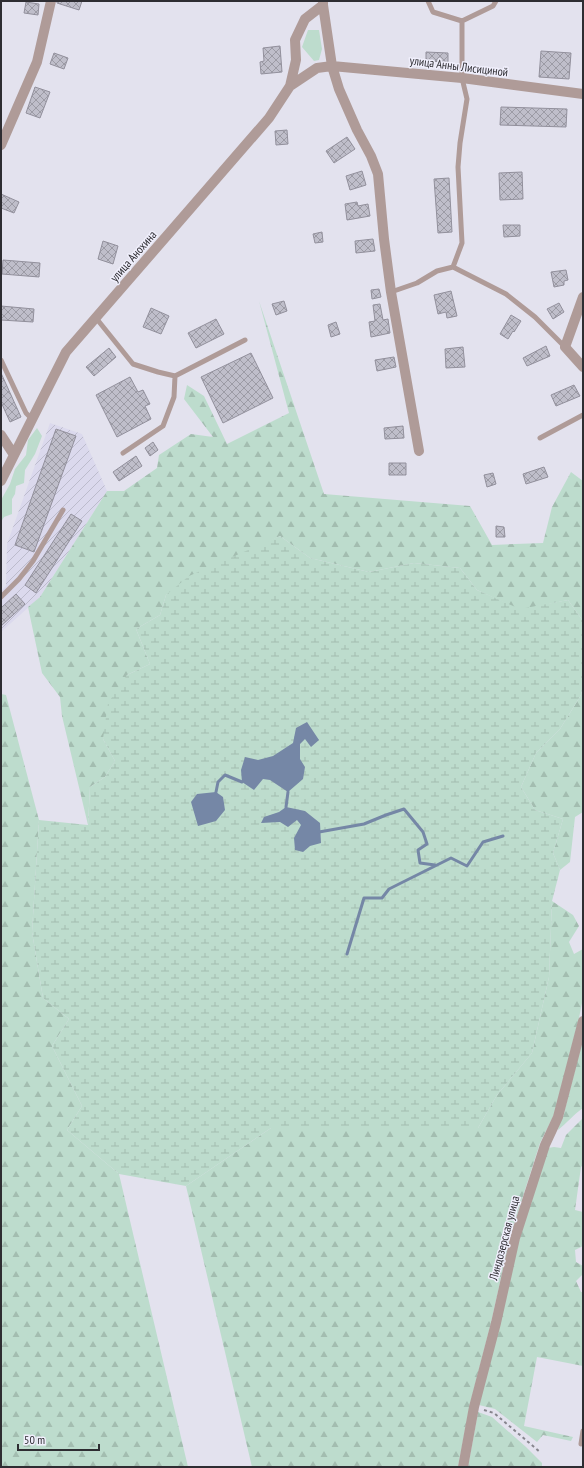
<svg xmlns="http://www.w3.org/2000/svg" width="584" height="1468" font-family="'PT Sans Narrow',sans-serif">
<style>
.industrial{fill:url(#industrial-furrows)}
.grass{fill:#bddccd}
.forest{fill:url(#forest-firs)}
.wetland{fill:url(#wetland-marsh)}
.water{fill:#7587a6}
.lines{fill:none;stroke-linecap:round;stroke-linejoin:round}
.stream{stroke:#7587a6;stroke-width:3}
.building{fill:url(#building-cross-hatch);stroke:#92909c}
.path{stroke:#86858d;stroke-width:2;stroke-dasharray:3 3;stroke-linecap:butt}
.lane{stroke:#af9b98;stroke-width:5}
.street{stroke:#af9b98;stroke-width:10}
.labels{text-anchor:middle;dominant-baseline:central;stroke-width:3;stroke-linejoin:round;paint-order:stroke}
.street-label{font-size:12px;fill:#2e2d32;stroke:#f0effc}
</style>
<defs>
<pattern id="industrial-furrows" width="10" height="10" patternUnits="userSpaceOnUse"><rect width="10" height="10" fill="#dbd9ed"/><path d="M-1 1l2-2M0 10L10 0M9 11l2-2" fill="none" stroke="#bcbbcc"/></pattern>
<pattern id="forest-firs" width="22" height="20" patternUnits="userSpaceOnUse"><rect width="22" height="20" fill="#bddccd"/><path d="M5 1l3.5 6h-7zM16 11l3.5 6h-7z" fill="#a3bdb0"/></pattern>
<pattern id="wetland-marsh" width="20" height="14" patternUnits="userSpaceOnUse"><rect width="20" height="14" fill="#bddccd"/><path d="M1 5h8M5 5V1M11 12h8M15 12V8" fill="none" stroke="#a3bdb0"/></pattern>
<pattern id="building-cross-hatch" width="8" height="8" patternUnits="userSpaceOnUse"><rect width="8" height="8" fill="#bfbeca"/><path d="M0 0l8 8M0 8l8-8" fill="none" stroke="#9c9ba5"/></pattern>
</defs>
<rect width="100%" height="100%" fill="#e3e2ee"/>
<path class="industrial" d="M 50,423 L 82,434 L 107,491 L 40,597 L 1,632 L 1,591 L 6,586 L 7,544 Z"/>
<path class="grass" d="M 308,30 L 319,30 L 322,49 L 319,60 L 314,61 L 302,47 Z
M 37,428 L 42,436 L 35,454 L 25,470 L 24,483 L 16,486 L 15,494 L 12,499 L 12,514 L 4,517 L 1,522 L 1,500 L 10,484 L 15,469 L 26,455 L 28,440 Z"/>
<path class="forest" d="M 259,301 L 324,494 L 470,506 L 492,545 L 543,543 L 552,507 L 571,472 L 583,481 L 583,621 L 568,600 L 520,610 L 477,590 L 460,568 L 414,563 L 369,572 L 310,558 L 280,536 L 166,595 L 160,615 L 136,629 L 150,664 L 127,675 L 103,739 L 115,761 L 105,777 L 90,787 L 88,825 L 62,716 L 60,697 L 42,673 L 28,607 L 40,597 L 107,491 L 124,491 L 157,468 L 159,455 L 191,434 L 213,437 L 184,399 L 187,385 L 204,396 L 227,444 L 289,413 Z
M 583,684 L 583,812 L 575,817 L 570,862 L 560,870 L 553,853 L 563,819 L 535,810 L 521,787 L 536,753 L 560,729 L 581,695 Z
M 1,694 L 6,695 L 39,820 L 32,932 L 43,998 L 69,1019 L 52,1046 L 82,1106 L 67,1130 L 119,1174 L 188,1467 L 1,1467 Z
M 552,901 L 573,915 L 579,926 L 569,942 L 574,954 L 583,949 L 583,998 L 579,1018 L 554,1115 L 540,1143 L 510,1237 L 491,1323 L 470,1404 L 458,1467 L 252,1467 L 186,1186 L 271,1128 L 478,1128 L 497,1095 L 532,1053 L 549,977 Z
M 583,1038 L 583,1108 C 574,1114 567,1123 558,1130 L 559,1124 L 563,1117 Z
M 583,1118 L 583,1165 L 581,1167 L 575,1210 L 583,1212 L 583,1246 L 575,1250 L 576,1262 L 583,1266 L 583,1274 L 576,1281 L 581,1292 L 583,1292 L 583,1366 L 537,1357 L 524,1426 L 573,1437 L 571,1441 L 543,1435 L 537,1442 L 495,1409 L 479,1405 L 519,1240 L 548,1148 L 554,1147 L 561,1148 L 566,1135 Z
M 478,1412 L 492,1417 L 526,1447 L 542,1463 L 542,1467 L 468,1467 Z"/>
<path class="wetland" d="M 280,536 L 310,558 L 369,572 L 414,563 L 460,568 L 477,590 L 520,609 L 568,600 L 583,621 L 583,684 L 581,695 L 560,729 L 536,753 L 521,787 L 535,810 L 563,819 L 553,853 L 560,870 L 552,901 L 549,977 L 532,1053 L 497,1095 L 478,1128 L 271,1128 L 186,1186 L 119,1174 L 67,1130 L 82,1106 L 52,1046 L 69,1019 L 43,998 L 32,932 L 39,820 L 88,825 L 90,787 L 105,777 L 115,761 L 103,739 L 108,703 L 127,675 L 150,664 L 136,629 L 160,615 L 166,595 L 189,576 Z"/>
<path class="water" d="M 307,722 L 319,740 L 311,747 L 305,739 L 300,744 L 300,759 L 305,767 L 303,779 L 288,792 L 270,780 L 263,779 L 254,790 L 242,782 L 241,770 L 245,757 L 258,760 L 273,756 L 293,743 L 296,728 Z
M 216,792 L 223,797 L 225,810 L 216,821 L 198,826 L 191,802 L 197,794 Z
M 286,807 L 305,811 L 320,823 L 321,843 L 310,846 L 303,852 L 295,850 L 294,838 L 301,825 L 297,820 L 288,827 L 280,822 L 261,823 L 264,817 L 279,812 Z"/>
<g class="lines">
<path class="stream" d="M 216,792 L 218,782 L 225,775 L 242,782
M 286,807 L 288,792
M 319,832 L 364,824 L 386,815 L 404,809 L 423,832 L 427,844 L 418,850 L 420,863 L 435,865
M 347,954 L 364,898 L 382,898 L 389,889 L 451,858 L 467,866 L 483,842 L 503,836"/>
</g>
<path class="building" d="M 57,1 L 82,1 L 79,10 L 57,3 Z
M 26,2 L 39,4 L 38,15 L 24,13 Z
M 280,46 L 282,72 L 261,74 L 260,62 L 264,61 L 263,48 Z
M 541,51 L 571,53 L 569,79 L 539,77 Z
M 426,52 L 448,53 L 448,62 L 426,61 Z
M 54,53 L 68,58 L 64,69 L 50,64 Z
M 35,87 L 50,92 L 40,118 L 26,113 Z
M 501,107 L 567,109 L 566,127 L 500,125 Z
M 287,130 L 288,144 L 276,145 L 275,131 Z
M 347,137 L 355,149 L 334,163 L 326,151 Z
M 362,171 L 366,185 L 350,190 L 346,176 Z
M 522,172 L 523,199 L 500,200 L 499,173 Z
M 449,178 L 452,232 L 438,233 L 434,179 Z
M 1,194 L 19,202 L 14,213 L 1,208 Z
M 357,202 L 358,206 L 368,204 L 370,216 L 347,220 L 345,204 Z
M 503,225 L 520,225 L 520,236 L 504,237 Z
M 322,232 L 323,242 L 315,243 L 313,234 Z
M 373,239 L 375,251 L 356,253 L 355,241 Z
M 103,241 L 118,246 L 113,264 L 98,259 Z
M 3,260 L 40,263 L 39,277 L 2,274 Z
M 566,270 L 568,280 L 564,281 L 564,285 L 554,287 L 551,272 Z
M 379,289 L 381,297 L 372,299 L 371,290 Z
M 451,291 L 457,316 L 447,318 L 446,312 L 438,314 L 434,295 Z
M 284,301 L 287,311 L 276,315 L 272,304 Z
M 559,303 L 564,312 L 553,319 L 547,309 Z
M 380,304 L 383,320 L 388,319 L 390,333 L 371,337 L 369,322 L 375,321 L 373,305 Z
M 1,306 L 34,309 L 33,322 L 1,320 Z
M 151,308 L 169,316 L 161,334 L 143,327 Z
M 511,315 L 521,321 L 514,332 L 513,331 L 508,339 L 500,334 Z
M 216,319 L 224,334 L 196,348 L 188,333 Z
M 336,322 L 340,334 L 331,337 L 328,325 Z
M 546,346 L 550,356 L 527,366 L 523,358 Z
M 463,347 L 465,367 L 446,368 L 445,349 Z
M 109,348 L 116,357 L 94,376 L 86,367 Z
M 251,353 L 273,398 L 223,423 L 201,377 Z
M 394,357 L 396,367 L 377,371 L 375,360 Z
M 1,373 L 21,417 L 10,422 L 1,402 Z
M 130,377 L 138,392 L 143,390 L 150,404 L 145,406 L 151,419 L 117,437 L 96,395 Z
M 574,385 L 580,396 L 556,406 L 551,395 Z
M 403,426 L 404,438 L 385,439 L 384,428 Z
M 56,429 L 76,436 L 34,552 L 15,545 Z
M 153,442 L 158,450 L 150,456 L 145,448 Z
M 136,456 L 142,466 L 119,481 L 113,472 Z
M 389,463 L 406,463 L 406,475 L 389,475 Z
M 544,467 L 548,477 L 526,484 L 523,474 Z
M 493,473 L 496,484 L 487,487 L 484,475 Z
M 71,514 L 82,521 L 36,593 L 25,585 Z
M 496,526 L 504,527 L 505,537 L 496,537 Z
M 16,594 L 25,604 L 1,626 L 1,608 Z"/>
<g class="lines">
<path class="path" d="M 484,1410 L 494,1413 L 540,1452"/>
<path class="lane" d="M 428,1 L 433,12 L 462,21
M 453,267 L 462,243 L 458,167 L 460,143 L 467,99 L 462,78 L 462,21 L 493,6 L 496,1
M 391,292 L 417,283 L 437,271 L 453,267 L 506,294 L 535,317 L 565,347
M 96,318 L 133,364 L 158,372 L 175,376 L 245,340
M 1,360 L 26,413 L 32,419
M 540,438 L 583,415
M 123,453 L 163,426 L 174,397 L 175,376
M 1,597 L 19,579 L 33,561 L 63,510
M 581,1444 L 583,1431"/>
<path class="street" d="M 290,86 L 317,68 L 332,66 L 323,5
M 1,145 L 37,62 L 51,1
M 583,297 L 565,347 L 583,367
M 1,435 L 14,455
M 419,451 L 391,292 L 384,239 L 378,174 L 371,156 L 357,130 L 339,89 L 332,66 L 462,78 L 583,94
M 1,481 L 66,352 L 269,118 L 290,86 L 296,60 L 295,40 L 305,19 L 323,5 L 323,1
M 463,1467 L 474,1407 L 496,1323 L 515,1238 L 545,1145 L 558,1117 L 583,1021"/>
</g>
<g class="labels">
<g class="street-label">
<text transform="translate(459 66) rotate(7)">улица Анны Лисициной</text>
<text transform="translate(133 256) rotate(-49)">улица Анохина</text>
<text transform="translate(504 1238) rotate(-75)">Линдозерская улица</text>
</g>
</g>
<rect width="584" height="1468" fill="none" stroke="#2e2d32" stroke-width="4"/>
<path d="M18 1444v6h81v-6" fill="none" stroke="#2e2d32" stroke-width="2"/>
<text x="24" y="1444" font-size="12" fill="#2e2d32" stroke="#f0effc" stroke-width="3" paint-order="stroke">50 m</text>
</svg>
